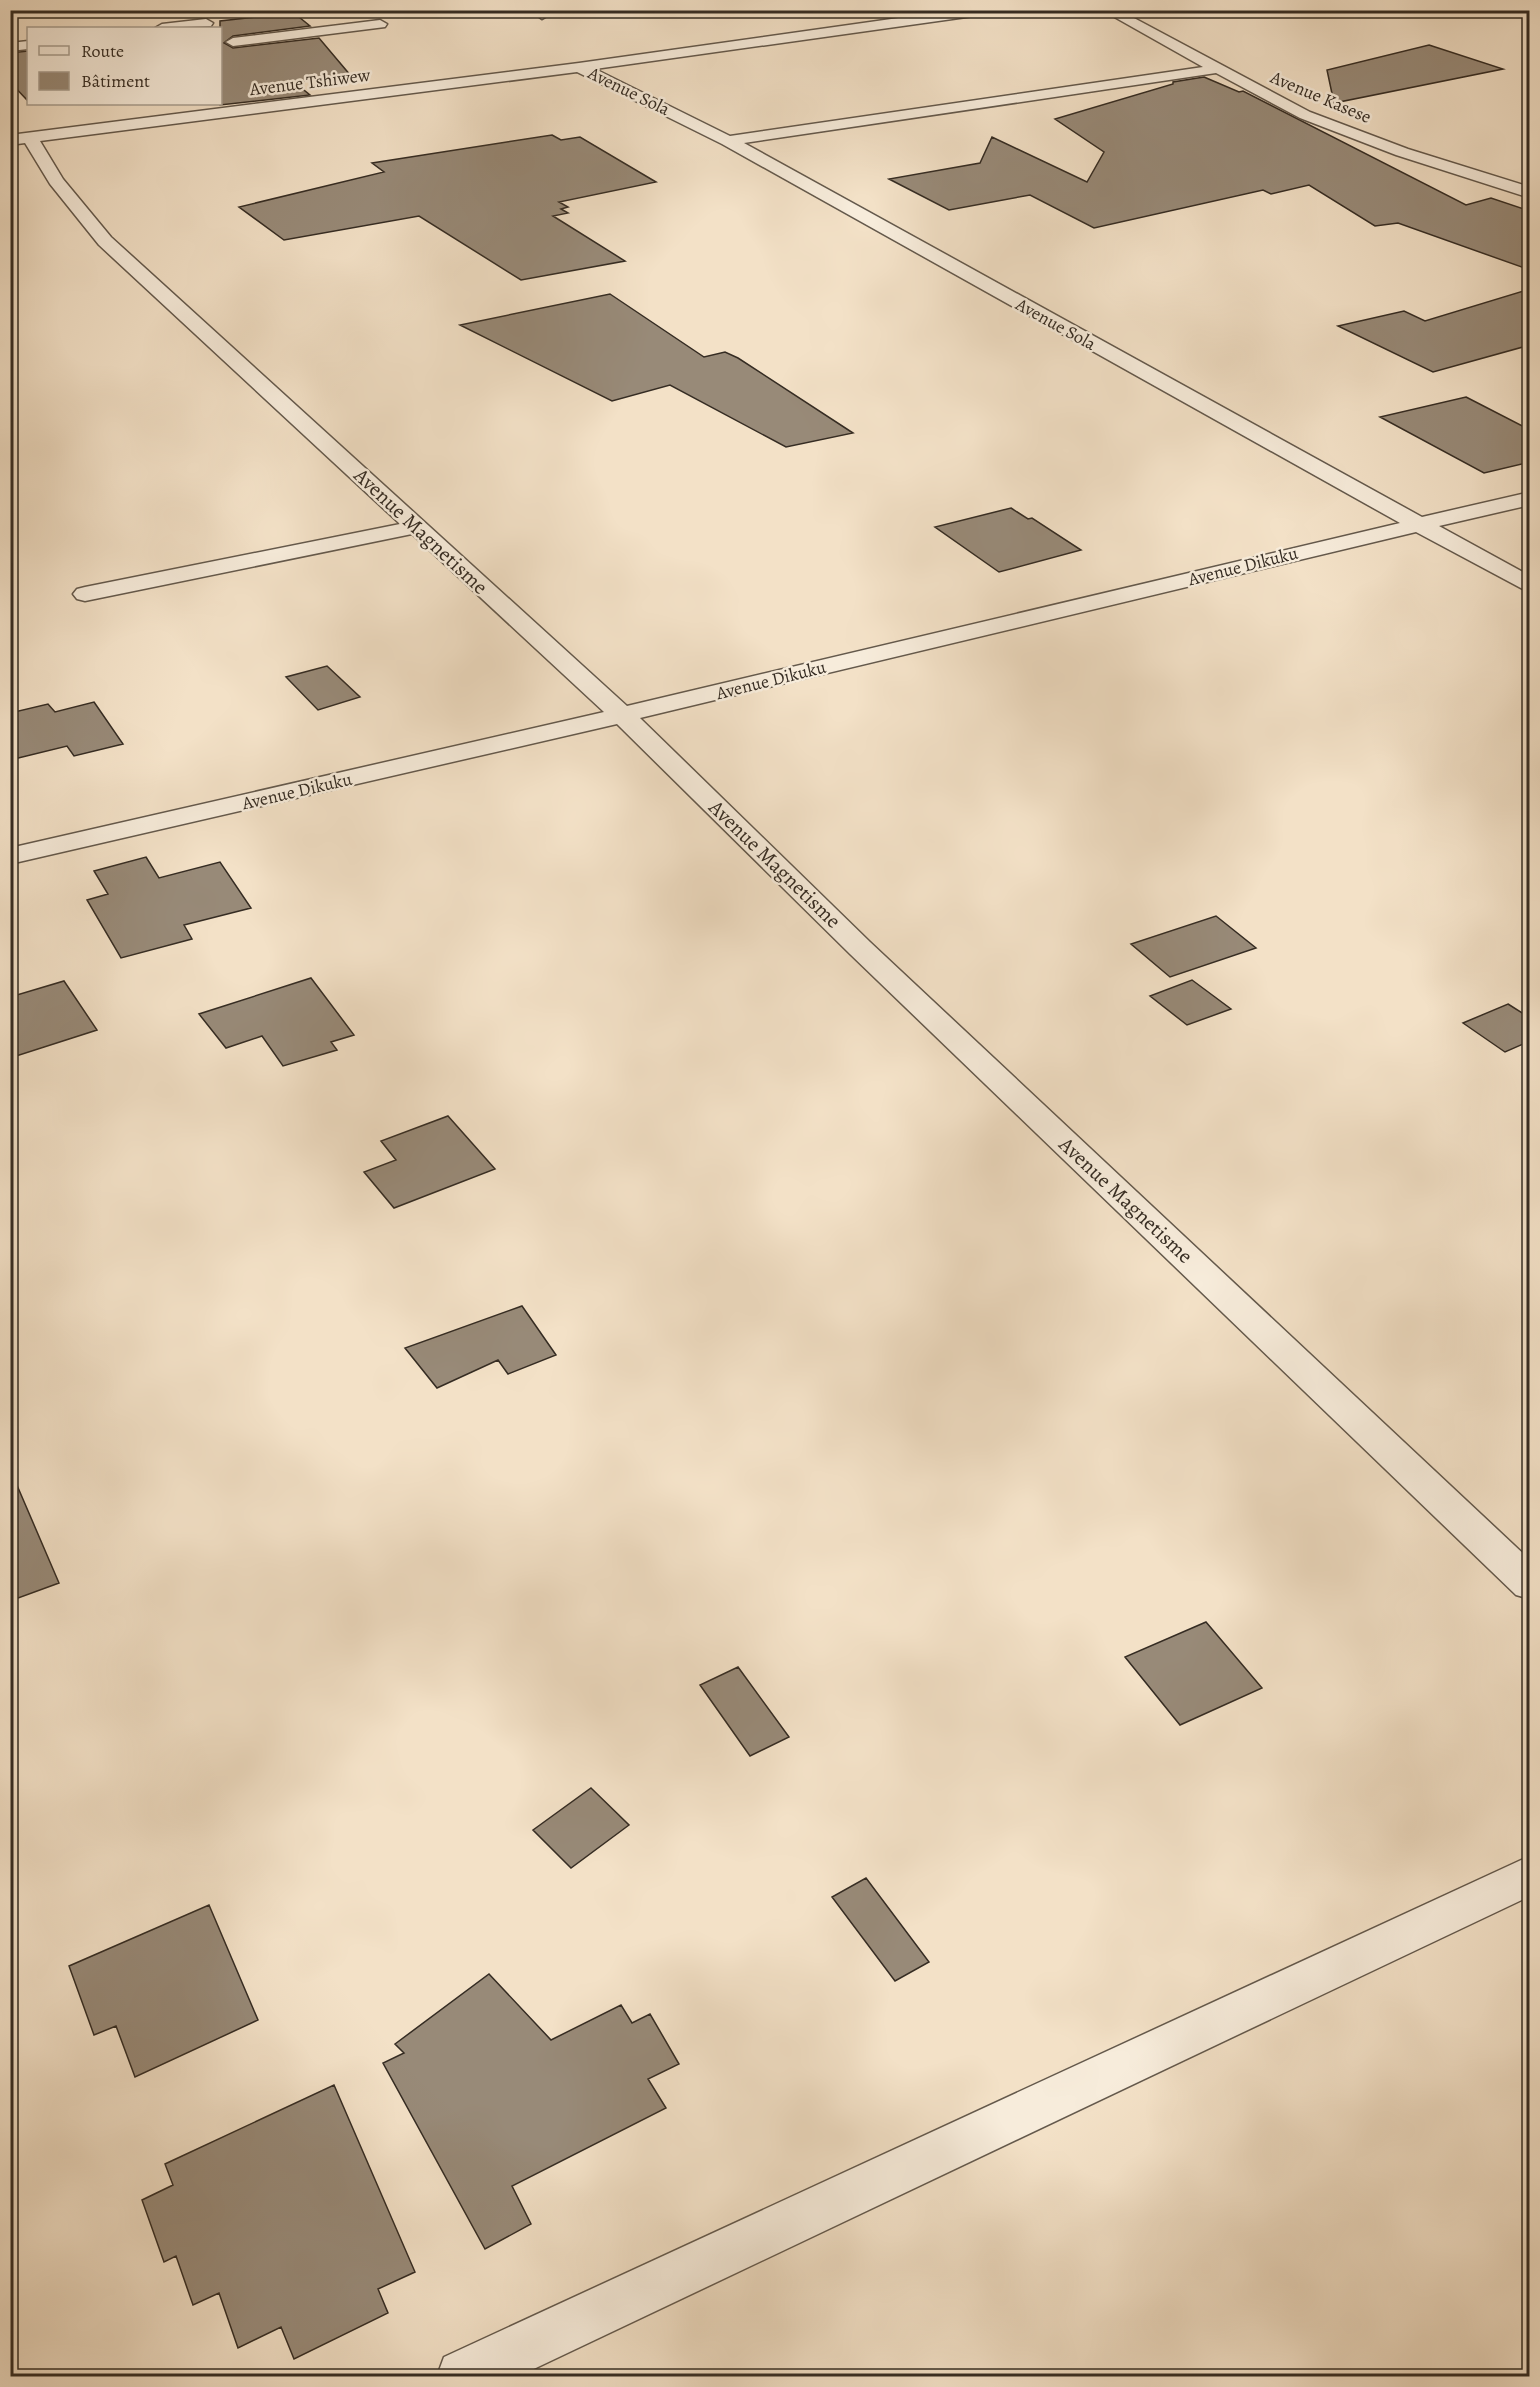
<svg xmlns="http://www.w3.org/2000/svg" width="1540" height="2387" font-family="Alegreya,serif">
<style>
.building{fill:#988a78;stroke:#352c23;stroke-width:1.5}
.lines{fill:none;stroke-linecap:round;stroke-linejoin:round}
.minor-casing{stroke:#64594c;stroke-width:3}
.path{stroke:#352c23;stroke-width:1.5;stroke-dasharray:2 1.5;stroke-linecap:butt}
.minor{fill:#f7ecdb;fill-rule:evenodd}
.labels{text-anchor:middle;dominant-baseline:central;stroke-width:5;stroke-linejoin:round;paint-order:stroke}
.far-street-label{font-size:18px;fill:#352c23;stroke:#f7ecdb}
.street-label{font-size:21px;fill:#352c23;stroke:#f7ecdb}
</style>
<rect width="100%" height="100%" fill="#f3e1c7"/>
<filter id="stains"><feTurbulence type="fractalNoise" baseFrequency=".00333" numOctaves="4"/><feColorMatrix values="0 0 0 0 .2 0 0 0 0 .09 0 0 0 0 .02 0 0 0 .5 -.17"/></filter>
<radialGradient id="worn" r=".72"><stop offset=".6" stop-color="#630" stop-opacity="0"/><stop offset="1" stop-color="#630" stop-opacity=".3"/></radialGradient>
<path class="building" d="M 294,13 L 310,26 L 233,36 L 224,43 L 233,48 L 319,38 L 351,76 L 294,82 L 310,95 L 220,105 L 220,21 Z
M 1429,45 L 1503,69 L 1334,103 L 1327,70 Z
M 28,51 L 28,101 L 10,82 L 10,53 Z
M 1204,77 L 1239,92 L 1243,91 L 1466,205 L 1491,198 L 1530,211 L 1530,270 L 1398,223 L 1375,226 L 1309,185 L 1271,194 L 1263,190 L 1094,228 L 1030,195 L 949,210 L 889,179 L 980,163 L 992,137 L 1087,182 L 1104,152 L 1055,119 L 1173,84 L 1173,82 Z
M 552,135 L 561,140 L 580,137 L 656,182 L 559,202 L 568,207 L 561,209 L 568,213 L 553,216 L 625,261 L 521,280 L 419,216 L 284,240 L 239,207 L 384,172 L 372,163 Z
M 1530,289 L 1530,345 L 1433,372 L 1338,326 L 1404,311 L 1425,321 Z
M 610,294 L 704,357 L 725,352 L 738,358 L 853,433 L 786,447 L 670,385 L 612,401 L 460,325 Z
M 1466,397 L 1530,430 L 1530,462 L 1484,473 L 1380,417 Z
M 1011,508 L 1028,519 L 1032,518 L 1081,550 L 999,572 L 935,527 Z
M 327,666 L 360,697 L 318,710 L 286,677 Z
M 94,702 L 123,744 L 74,756 L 67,746 L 10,760 L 10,713 L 48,704 L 55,712 Z
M 146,857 L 159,878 L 220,862 L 251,908 L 184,925 L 192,939 L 121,958 L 87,900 L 108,894 L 94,871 Z
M 1216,916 L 1256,948 L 1170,977 L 1131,944 Z
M 311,978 L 354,1035 L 331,1042 L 337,1050 L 283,1066 L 262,1036 L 226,1048 L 199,1014 Z
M 1192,980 L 1231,1009 L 1187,1025 L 1150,996 Z
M 64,981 L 97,1030 L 10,1058 L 10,997 Z
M 1508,1004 L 1530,1018 L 1530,1041 L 1505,1052 L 1463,1023 Z
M 448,1116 L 495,1169 L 394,1208 L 364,1172 L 396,1160 L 381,1141 Z
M 522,1306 L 556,1355 L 508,1374 L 498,1360 L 437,1388 L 405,1348 Z
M 10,1469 L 59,1583 L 10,1601 Z
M 1206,1622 L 1262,1688 L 1180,1725 L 1125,1657 Z
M 738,1667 L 789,1737 L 750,1756 L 700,1685 Z
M 591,1788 L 629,1825 L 571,1868 L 533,1830 Z
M 866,1878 L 929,1962 L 895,1981 L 832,1897 Z
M 209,1905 L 258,2020 L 135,2077 L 116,2026 L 94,2035 L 69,1966 Z
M 489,1974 L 551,2040 L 621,2005 L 632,2023 L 650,2014 L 679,2064 L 648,2079 L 666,2108 L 512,2186 L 531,2224 L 485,2249 L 383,2063 L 404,2053 L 395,2044 Z
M 334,2085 L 415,2272 L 378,2289 L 388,2313 L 294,2359 L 281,2327 L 238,2348 L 219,2293 L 193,2305 L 176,2256 L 164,2262 L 142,2200 L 173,2185 L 165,2164 Z"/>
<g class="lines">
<g class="minor-casing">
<path id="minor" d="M 530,10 L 545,10 L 549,15 L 542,19 Z
M 955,10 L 994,10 L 988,14 L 595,69 L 730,136 L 1203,67 L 1102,10 L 1119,10 L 1310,112 L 1408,149 L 1530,187 L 1530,198 L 1396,155 L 1300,118 L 1216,73 L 744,143 L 1422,517 L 1530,492 L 1530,505 L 1439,526 L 1530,576 L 1530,593 L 1416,532 L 640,718 L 870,942 L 1530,1560 L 1530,1599 L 1516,1595 L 850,954 L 617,724 L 10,864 L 10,848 L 604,712 L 412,534 L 85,601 L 77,599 L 73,594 L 77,589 L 85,587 L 400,524 L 99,245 L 50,184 L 25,143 L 10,145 L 10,135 L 579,63 ZM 577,72 L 722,144 L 1400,523 L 627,706 L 111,237 L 63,179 L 40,141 Z
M 206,19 L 213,23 L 211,26 L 155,28 L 162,24 Z
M 380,20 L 387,24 L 385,27 L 233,46 L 226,42 L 233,38 Z
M 28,41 L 28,49 L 10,51 L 10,43 Z
M 1530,1856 L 1530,1896 L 519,2376 L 437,2376 L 444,2357 Z"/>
</g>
<path class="path" d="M 1184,12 L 1203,10"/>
<use href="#minor" class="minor"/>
</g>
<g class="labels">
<g class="far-street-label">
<text transform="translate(310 82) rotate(-7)">Avenue Tshiwew</text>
<text transform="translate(629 91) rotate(26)">Avenue Sola</text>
<text transform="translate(1321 97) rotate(23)">Avenue Kasese</text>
<text transform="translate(1056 324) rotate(29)">Avenue Sola</text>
<text transform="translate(1243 566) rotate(-14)">Avenue Dikuku</text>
<text transform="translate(771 680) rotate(-14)">Avenue Dikuku</text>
<text transform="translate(297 791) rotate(-13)">Avenue Dikuku</text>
</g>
<g class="street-label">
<text transform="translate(421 531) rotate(43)">Avenue Magnetisme</text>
<text transform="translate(775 864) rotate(44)">Avenue Magnetisme</text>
<text transform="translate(1126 1200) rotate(43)">Avenue Magnetisme</text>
</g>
</g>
<rect width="1540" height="2387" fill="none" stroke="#f3e1c7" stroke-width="36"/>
<rect x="12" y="12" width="1516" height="2363" fill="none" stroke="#352c23" stroke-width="3"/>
<rect x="18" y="18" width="1504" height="2351" fill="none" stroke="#352c23" stroke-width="1.5"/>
<rect x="27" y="27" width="195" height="78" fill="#f7ecdb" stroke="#a99f91" stroke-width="1.5"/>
<rect x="39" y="46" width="30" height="9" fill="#f7ecdb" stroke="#a99f91" stroke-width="1.5"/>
<text x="81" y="57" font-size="18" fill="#352c23">Route</text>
<rect x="39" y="72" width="30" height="18" fill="#988a78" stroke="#a99f91" stroke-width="1.5"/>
<text x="81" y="87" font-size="18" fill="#352c23">Bâtiment</text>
<rect width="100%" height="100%" filter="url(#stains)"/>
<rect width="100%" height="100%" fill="url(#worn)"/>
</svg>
